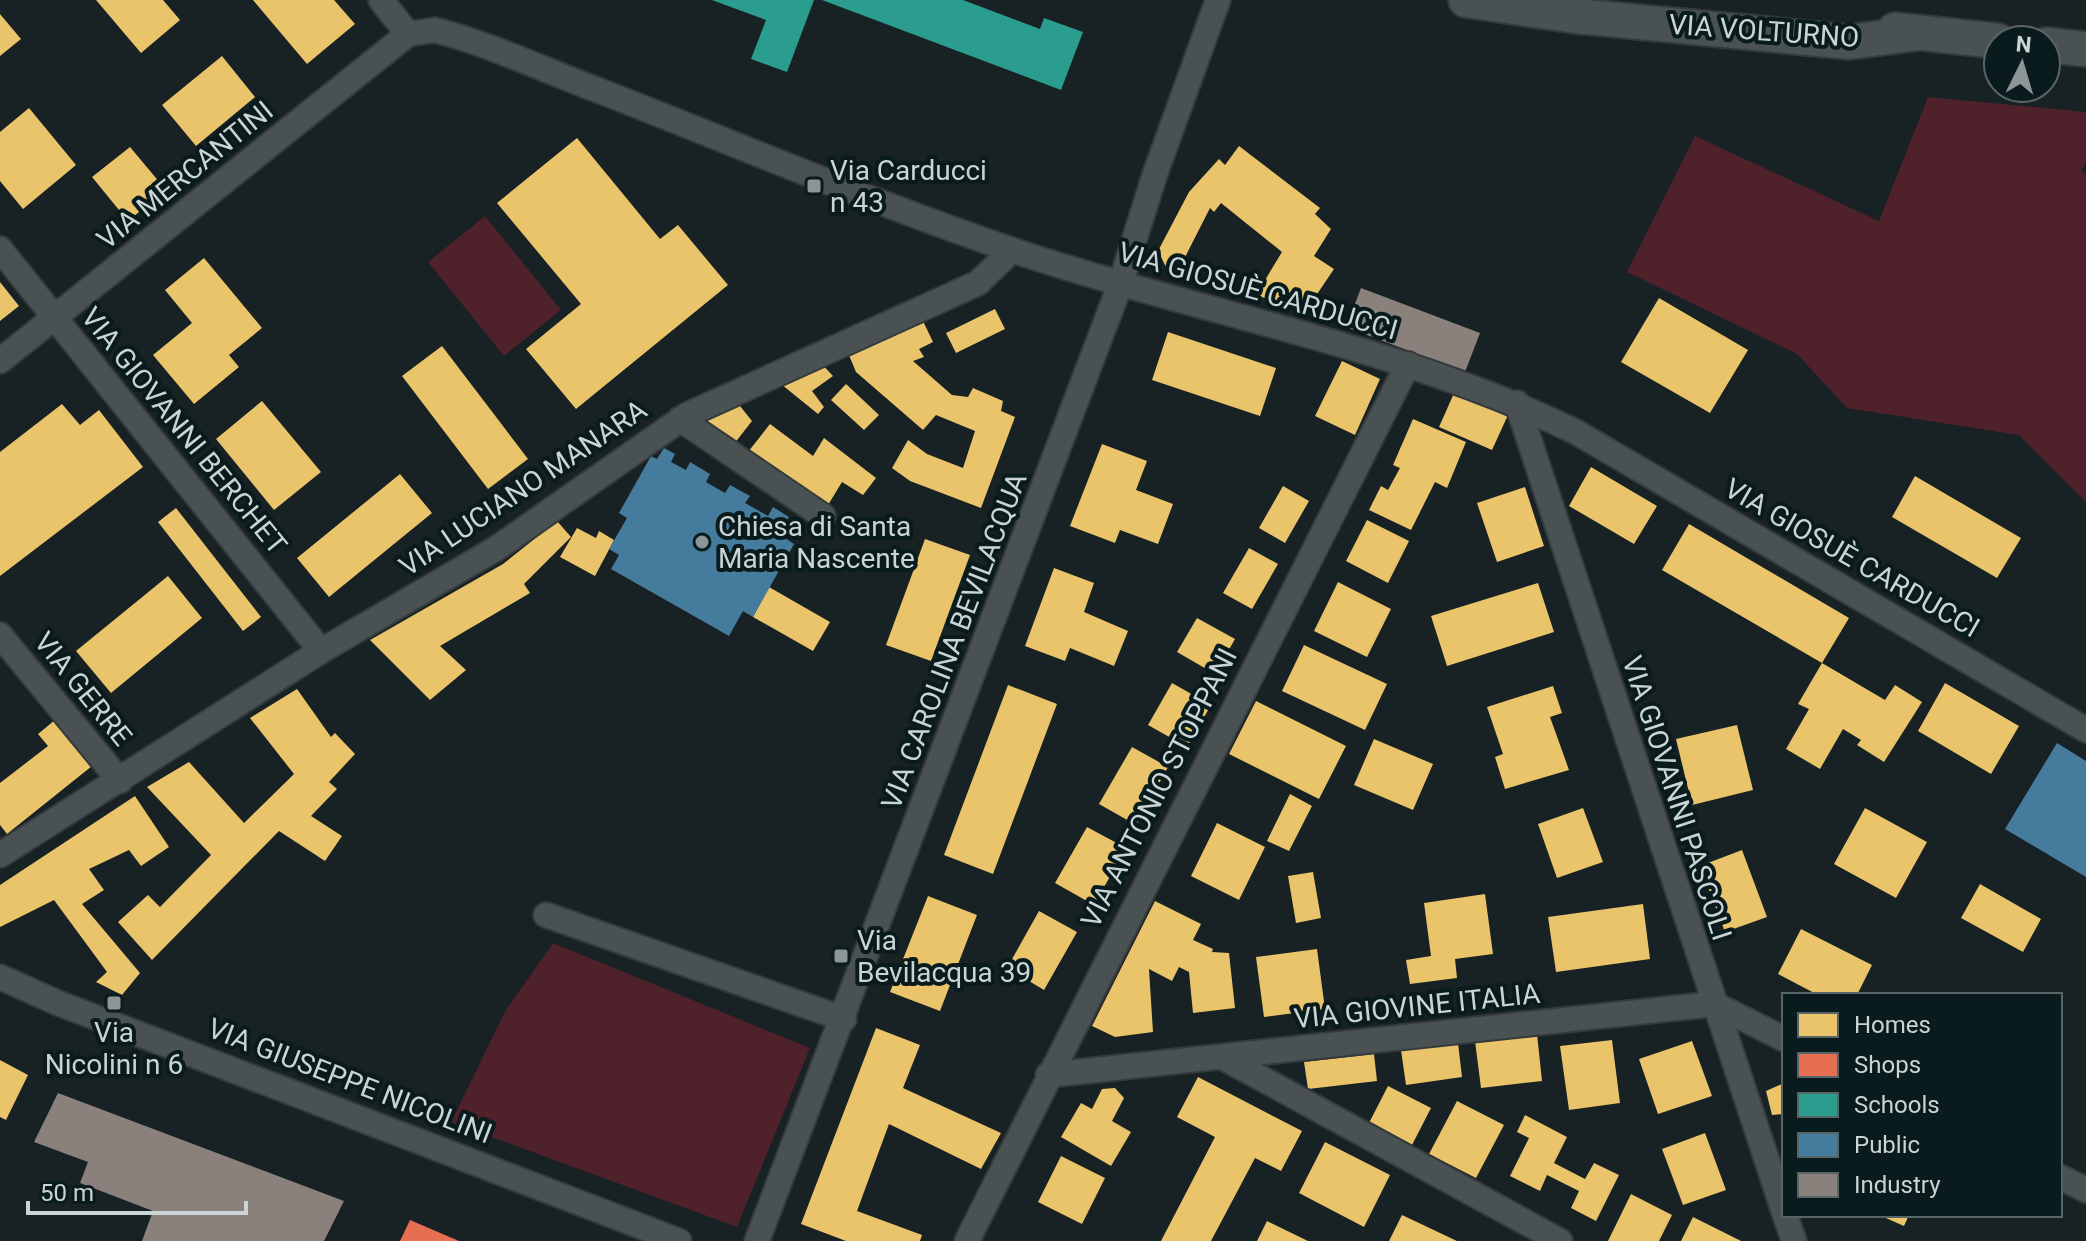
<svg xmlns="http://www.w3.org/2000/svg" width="2086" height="1241" font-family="Roboto,sans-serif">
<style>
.green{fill:#4e212b}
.homes{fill:#e9c46a}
.shops{fill:#e76f51}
.schools{fill:#2a9d8f}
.public{fill:#457b9d}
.industry{fill:#8a817c}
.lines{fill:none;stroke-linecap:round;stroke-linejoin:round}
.street-casing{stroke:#343a3c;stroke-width:28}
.secondary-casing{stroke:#343a3c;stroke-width:38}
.street{stroke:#495152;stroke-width:24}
.secondary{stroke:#495152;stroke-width:34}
.poi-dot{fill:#8c9597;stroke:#0a1b1d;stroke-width:3}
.labels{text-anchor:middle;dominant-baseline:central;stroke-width:8;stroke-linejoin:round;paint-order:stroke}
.street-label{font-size:28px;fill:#cad4d5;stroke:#0a1b1d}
.poi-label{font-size:28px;fill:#cad4d5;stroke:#0a1b1d;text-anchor:start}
</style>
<rect width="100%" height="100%" fill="#182123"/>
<path class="green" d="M 1928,97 L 2086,112 L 2086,163 L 2081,170 L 2086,175 L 2086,502 L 2019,435 L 1847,408 L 1797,354 L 1627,272 L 1695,136 L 1879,221 Z
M 485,216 L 561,310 L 504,356 L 428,262 Z
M 553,943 L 810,1048 L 737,1227 L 451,1122 L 506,1010 Z"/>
<path class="homes" d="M 96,0 L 163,0 L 180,20 L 141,53 Z
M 253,0 L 334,0 L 355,24 L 307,64 Z
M 0,14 L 21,39 L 0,56 Z
M 222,56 L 255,97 L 196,146 L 162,105 Z
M 29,108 L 76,165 L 23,209 L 0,181 L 0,132 Z
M 577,138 L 660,239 L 678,225 L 728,285 L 576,409 L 526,349 L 581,304 L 497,203 Z
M 1239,146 L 1320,208 L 1315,214 L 1331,229 L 1314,256 L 1334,269 L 1305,312 L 1256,295 L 1282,252 L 1221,203 L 1214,212 L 1210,208 L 1178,271 L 1167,269 L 1158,251 L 1189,192 L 1219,159 L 1225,165 Z
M 130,147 L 166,190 L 128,221 L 92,177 Z
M 204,258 L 262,328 L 229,355 L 239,367 L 194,404 L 153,355 L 192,323 L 165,290 Z
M 0,282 L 19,306 L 0,321 Z
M 1659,298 L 1748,350 L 1710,413 L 1621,362 Z
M 995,309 L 1005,329 L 956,353 L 946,333 Z
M 923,321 L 933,342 L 919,349 L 924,357 L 913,361 L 952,395 L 968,397 L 973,388 L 1003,401 L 1001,411 L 1015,417 L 981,508 L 910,481 L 892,468 L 908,440 L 927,454 L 963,468 L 975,431 L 936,415 L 923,430 L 856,372 L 846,348 Z
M 1168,332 L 1276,368 L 1260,416 L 1152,380 Z
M 442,346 L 528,459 L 488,489 L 402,376 Z
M 818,360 L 833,376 L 812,391 L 824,407 L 818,414 L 776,380 Z
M 1342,361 L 1380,379 L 1355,435 L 1315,416 Z
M 846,384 L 879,415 L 864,430 L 831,400 Z
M 1455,391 L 1508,415 L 1492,450 L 1439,427 Z
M 262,401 L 321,472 L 274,510 L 216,439 Z
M 736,401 L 752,421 L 734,444 L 701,418 Z
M 62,404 L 80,425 L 99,410 L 143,467 L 0,576 L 0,452 Z
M 1413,419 L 1466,442 L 1447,488 L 1435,482 L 1411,530 L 1369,510 L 1381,486 L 1388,490 L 1400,468 L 1393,465 Z
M 770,424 L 813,456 L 824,438 L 876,478 L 863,495 L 842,482 L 825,510 L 748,452 Z
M 1102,444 L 1147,461 L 1136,490 L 1173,504 L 1158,544 L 1120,530 L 1115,543 L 1070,526 Z
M 1591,467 L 1657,506 L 1634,544 L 1569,506 Z
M 400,474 L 432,513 L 329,597 L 297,558 Z
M 1915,476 L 2021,538 L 1997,578 L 1892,517 Z
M 1283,486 L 1309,501 L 1285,543 L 1259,528 Z
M 1525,487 L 1544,546 L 1497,562 L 1477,503 Z
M 176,508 L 261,617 L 243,631 L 158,522 Z
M 1367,520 L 1409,541 L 1388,583 L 1346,561 Z
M 557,521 L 571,537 L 524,584 L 530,593 L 440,646 L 466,670 L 430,700 L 370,640 L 503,564 Z
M 1689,524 L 1849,618 L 1822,663 L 1662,570 Z
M 577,528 L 596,538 L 599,531 L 614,540 L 595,576 L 560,557 Z
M 925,539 L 970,555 L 931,661 L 886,645 Z
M 1249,548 L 1278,564 L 1252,609 L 1223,593 Z
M 1054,568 L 1094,583 L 1084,612 L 1128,631 L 1114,666 L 1070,648 L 1065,661 L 1025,646 Z
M 168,576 L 202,618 L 111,693 L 76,651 Z
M 1338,582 L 1391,609 L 1367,657 L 1314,631 Z
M 1538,583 L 1554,632 L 1447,666 L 1431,616 Z
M 769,587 L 830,622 L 813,651 L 753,617 Z
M 1197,618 L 1235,639 L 1215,674 L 1177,652 Z
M 1304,645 L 1387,684 L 1365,730 L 1282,691 Z
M 1822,663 L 1885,700 L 1895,685 L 1922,702 L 1884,762 L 1857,745 L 1861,740 L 1843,729 L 1820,769 L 1786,749 L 1809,709 L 1798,704 Z
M 1172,683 L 1211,705 L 1187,747 L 1148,725 Z
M 1945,683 L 2019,726 L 1991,774 L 1918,731 Z
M 1008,685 L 1057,704 L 993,874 L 944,855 Z
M 1553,686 L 1562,713 L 1550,717 L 1569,770 L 1505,789 L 1495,757 L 1503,754 L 1487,707 Z
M 297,689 L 331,737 L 335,733 L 355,754 L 329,782 L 337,789 L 311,816 L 342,836 L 325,861 L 279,831 L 152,960 L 118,922 L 148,895 L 160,907 L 211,855 L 147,787 L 189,762 L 244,823 L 294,774 L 250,718 Z
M 1256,701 L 1346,746 L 1319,799 L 1229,754 Z
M 55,720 L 97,762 L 7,834 L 0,825 L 0,783 L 48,746 L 38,734 Z
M 1737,725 L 1753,790 L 1692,805 L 1676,739 Z
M 1374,739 L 1433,764 L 1413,810 L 1354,785 Z
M 1132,747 L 1168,767 L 1136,825 L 1099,804 Z
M 1290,794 L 1312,806 L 1289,851 L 1267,841 Z
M 135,796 L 169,847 L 141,866 L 129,850 L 89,869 L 104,890 L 82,904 L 140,973 L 122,995 L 96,982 L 107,972 L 54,900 L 0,927 L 0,885 Z
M 1583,808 L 1603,862 L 1557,878 L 1538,824 Z
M 1865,808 L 1927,842 L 1896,898 L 1834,864 Z
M 1217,823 L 1265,847 L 1239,900 L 1191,876 Z
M 1087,827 L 1126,848 L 1094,905 L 1055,883 Z
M 1742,850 L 1767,917 L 1725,932 L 1700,866 Z
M 1313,872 L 1321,918 L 1296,923 L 1288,876 Z
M 1980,884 L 2041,919 L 2023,952 L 1961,918 Z
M 1485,894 L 1493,954 L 1455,959 L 1457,978 L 1410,984 L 1406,960 L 1431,956 L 1424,903 Z
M 928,896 L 977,915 L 940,1011 L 890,992 Z
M 1155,901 L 1201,924 L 1193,940 L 1213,949 L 1212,952 L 1229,953 L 1235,1008 L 1193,1013 L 1189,972 L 1179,967 L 1172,981 L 1149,969 L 1153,1032 L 1115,1037 L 1092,1026 Z
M 1643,904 L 1650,959 L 1556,972 L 1548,917 Z
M 1039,911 L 1077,932 L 1044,990 L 1007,968 Z
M 1801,929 L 1872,965 L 1857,995 L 1818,995 L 1778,974 Z
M 1317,949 L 1325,1009 L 1264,1017 L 1256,957 Z
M 876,1028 L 920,1045 L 903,1088 L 1001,1133 L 981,1169 L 889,1124 L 857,1211 L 922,1235 L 920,1241 L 846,1241 L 801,1224 Z
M 1537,1034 L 1542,1081 L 1481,1088 L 1475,1041 Z
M 1612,1040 L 1620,1103 L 1569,1110 L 1560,1046 Z
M 1692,1041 L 1712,1096 L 1658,1114 L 1639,1059 Z
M 1458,1043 L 1462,1077 L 1406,1085 L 1401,1050 Z
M 1374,1054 L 1377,1081 L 1308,1089 L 1304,1062 Z
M 0,1060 L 28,1075 L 6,1120 L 0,1117 Z
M 1198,1077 L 1302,1131 L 1281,1171 L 1255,1158 L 1211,1241 L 1161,1241 L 1215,1137 L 1177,1117 Z
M 1784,1083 L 1784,1114 L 1772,1115 L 1766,1091 Z
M 1388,1086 L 1431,1108 L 1412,1145 L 1369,1123 Z
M 1115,1088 L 1124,1098 L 1112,1121 L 1131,1132 L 1111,1166 L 1061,1137 L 1081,1103 L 1092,1109 L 1102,1089 Z
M 1457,1101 L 1504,1125 L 1476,1178 L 1429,1154 Z
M 1525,1115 L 1567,1137 L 1554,1163 L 1585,1179 L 1594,1163 L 1619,1175 L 1596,1221 L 1571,1208 L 1579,1191 L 1547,1175 L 1540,1191 L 1510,1176 L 1529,1138 L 1517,1132 Z
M 1705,1133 L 1726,1190 L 1683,1205 L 1662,1149 Z
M 1325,1142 L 1390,1175 L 1364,1227 L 1299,1193 Z
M 1061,1156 L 1105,1178 L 1082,1224 L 1038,1202 Z
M 1631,1194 L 1672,1215 L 1659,1241 L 1608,1241 Z
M 1402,1215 L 1457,1241 L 1389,1241 Z
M 1879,1215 L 1909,1215 L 1904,1226 Z
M 1693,1217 L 1741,1241 L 1681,1241 Z
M 1267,1221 L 1308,1241 L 1257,1241 Z"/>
<path class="shops" d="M 410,1220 L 459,1241 L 400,1241 Z"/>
<path class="schools" d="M 712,0 L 814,0 L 787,72 L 751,59 L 766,20 Z
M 822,0 L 963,0 L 1040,29 L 1044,18 L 1083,32 L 1061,90 Z"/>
<path class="public" d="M 664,448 L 675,454 L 671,462 L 686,470 L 690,462 L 710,474 L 706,482 L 725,493 L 730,485 L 750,496 L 745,503 L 768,516 L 773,507 L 789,517 L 782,529 L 789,532 L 785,538 L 794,544 L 753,617 L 743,611 L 729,636 L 611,569 L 619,555 L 609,549 L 627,518 L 619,513 L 651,456 L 657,459 Z
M 2057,743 L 2086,761 L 2086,877 L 2005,829 Z"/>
<path class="industry" d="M 1361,288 L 1480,333 L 1465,372 L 1346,327 Z
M 58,1093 L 344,1201 L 324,1241 L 142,1241 L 153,1211 L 80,1183 L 88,1162 L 34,1142 Z"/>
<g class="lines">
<g class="street-casing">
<path id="street" d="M 381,0 L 408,34
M 0,249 L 321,651
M 0,361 L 408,34 L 435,30 C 489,44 542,69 595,89 C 734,143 873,203 1015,251 C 1202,314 1398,345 1576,432 L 2086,730
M 1517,403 L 1784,1212
M 680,419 L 823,516
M 0,635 L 120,781
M 0,855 L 321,651 L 497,548 L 687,415 L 978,283 L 1012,250
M 546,915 L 844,1019
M 0,977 L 58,1003 L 679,1241
M 1224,1058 L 1560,1241
M 1048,1075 L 1714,1004 L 1784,1039
M 2060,1177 L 2086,1190
M 1785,1215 L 1794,1241
M 757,1241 L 1120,285 L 1155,174 L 1218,0
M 967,1241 L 1408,364"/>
</g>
<g class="secondary-casing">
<path id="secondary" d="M 1466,0 L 1576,16 L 1849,42 L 1919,33
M 1895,30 L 1998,41
M 2046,45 L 2086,49"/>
</g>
<use href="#street" class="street"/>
<use href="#secondary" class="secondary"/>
</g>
<g class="poi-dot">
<rect x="806" y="178" width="16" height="16" rx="4"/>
<circle cx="702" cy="542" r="8"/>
<rect x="833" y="948" width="16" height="16" rx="4"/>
<rect x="106" y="995" width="16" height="16" rx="4"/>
</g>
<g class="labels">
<g class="street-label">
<text transform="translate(1764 31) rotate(4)">VIA VOLTURNO</text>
<text transform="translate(185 175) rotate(-39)">VIA MERCANTINI</text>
<text transform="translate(1258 291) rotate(16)">VIA GIOSUÈ CARDUCCI</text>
<text transform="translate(184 431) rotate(51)">VIA GIOVANNI BERCHET</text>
<text transform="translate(523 488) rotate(-34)">VIA LUCIANO MANARA</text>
<text transform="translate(1852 558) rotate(30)">VIA GIOSUÈ CARDUCCI</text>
<text transform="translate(954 641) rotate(-69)">VIA CAROLINA BEVILACQUA</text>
<text transform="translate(83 689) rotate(51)">VIA GERRE</text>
<text transform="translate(1159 788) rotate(-63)">VIA ANTONIO STOPPANI</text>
<text transform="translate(1677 798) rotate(72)">VIA GIOVANNI PASCOLI</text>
<text transform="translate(1417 1006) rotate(-6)">VIA GIOVINE ITALIA</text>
<text transform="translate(350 1081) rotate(21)">VIA GIUSEPPE NICOLINI</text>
</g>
<g class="poi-label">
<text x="830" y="170">Via Carducci<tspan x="830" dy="32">n 43</tspan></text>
<text x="718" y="526">Chiesa di Santa<tspan x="718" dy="32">Maria Nascente</tspan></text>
<text x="857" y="940">Via<tspan x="857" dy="32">Bevilacqua 39</tspan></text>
<text x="114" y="1032" text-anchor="middle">Via<tspan x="114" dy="32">Nicolini n 6</tspan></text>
</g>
</g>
<rect x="1782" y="993" width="280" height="224" fill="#0a1b1d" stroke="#576567" stroke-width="2"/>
<rect x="1798" y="1013" width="40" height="24" fill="#e9c46a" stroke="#576567" stroke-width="2"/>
<text x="1854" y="1033" font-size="24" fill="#cad4d5">Homes</text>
<rect x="1798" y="1053" width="40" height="24" fill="#e76f51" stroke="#576567" stroke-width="2"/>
<text x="1854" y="1073" font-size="24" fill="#cad4d5">Shops</text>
<rect x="1798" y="1093" width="40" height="24" fill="#2a9d8f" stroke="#576567" stroke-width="2"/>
<text x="1854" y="1113" font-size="24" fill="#cad4d5">Schools</text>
<rect x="1798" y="1133" width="40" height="24" fill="#457b9d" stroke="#576567" stroke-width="2"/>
<text x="1854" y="1153" font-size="24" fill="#cad4d5">Public</text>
<rect x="1798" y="1173" width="40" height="24" fill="#8a817c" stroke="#576567" stroke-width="2"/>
<text x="1854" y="1193" font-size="24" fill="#cad4d5">Industry</text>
<g transform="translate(2022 64) rotate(5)"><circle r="38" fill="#0a1b1d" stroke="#576567" stroke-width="2"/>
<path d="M0-6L14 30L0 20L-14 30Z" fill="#8c9597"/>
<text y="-12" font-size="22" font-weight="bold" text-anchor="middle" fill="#cad4d5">N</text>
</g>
<path d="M28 1201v12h218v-12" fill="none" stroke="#cad4d5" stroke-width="4"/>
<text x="40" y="1201" font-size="24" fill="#cad4d5" stroke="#0a1b1d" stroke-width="6" paint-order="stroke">50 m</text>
</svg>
